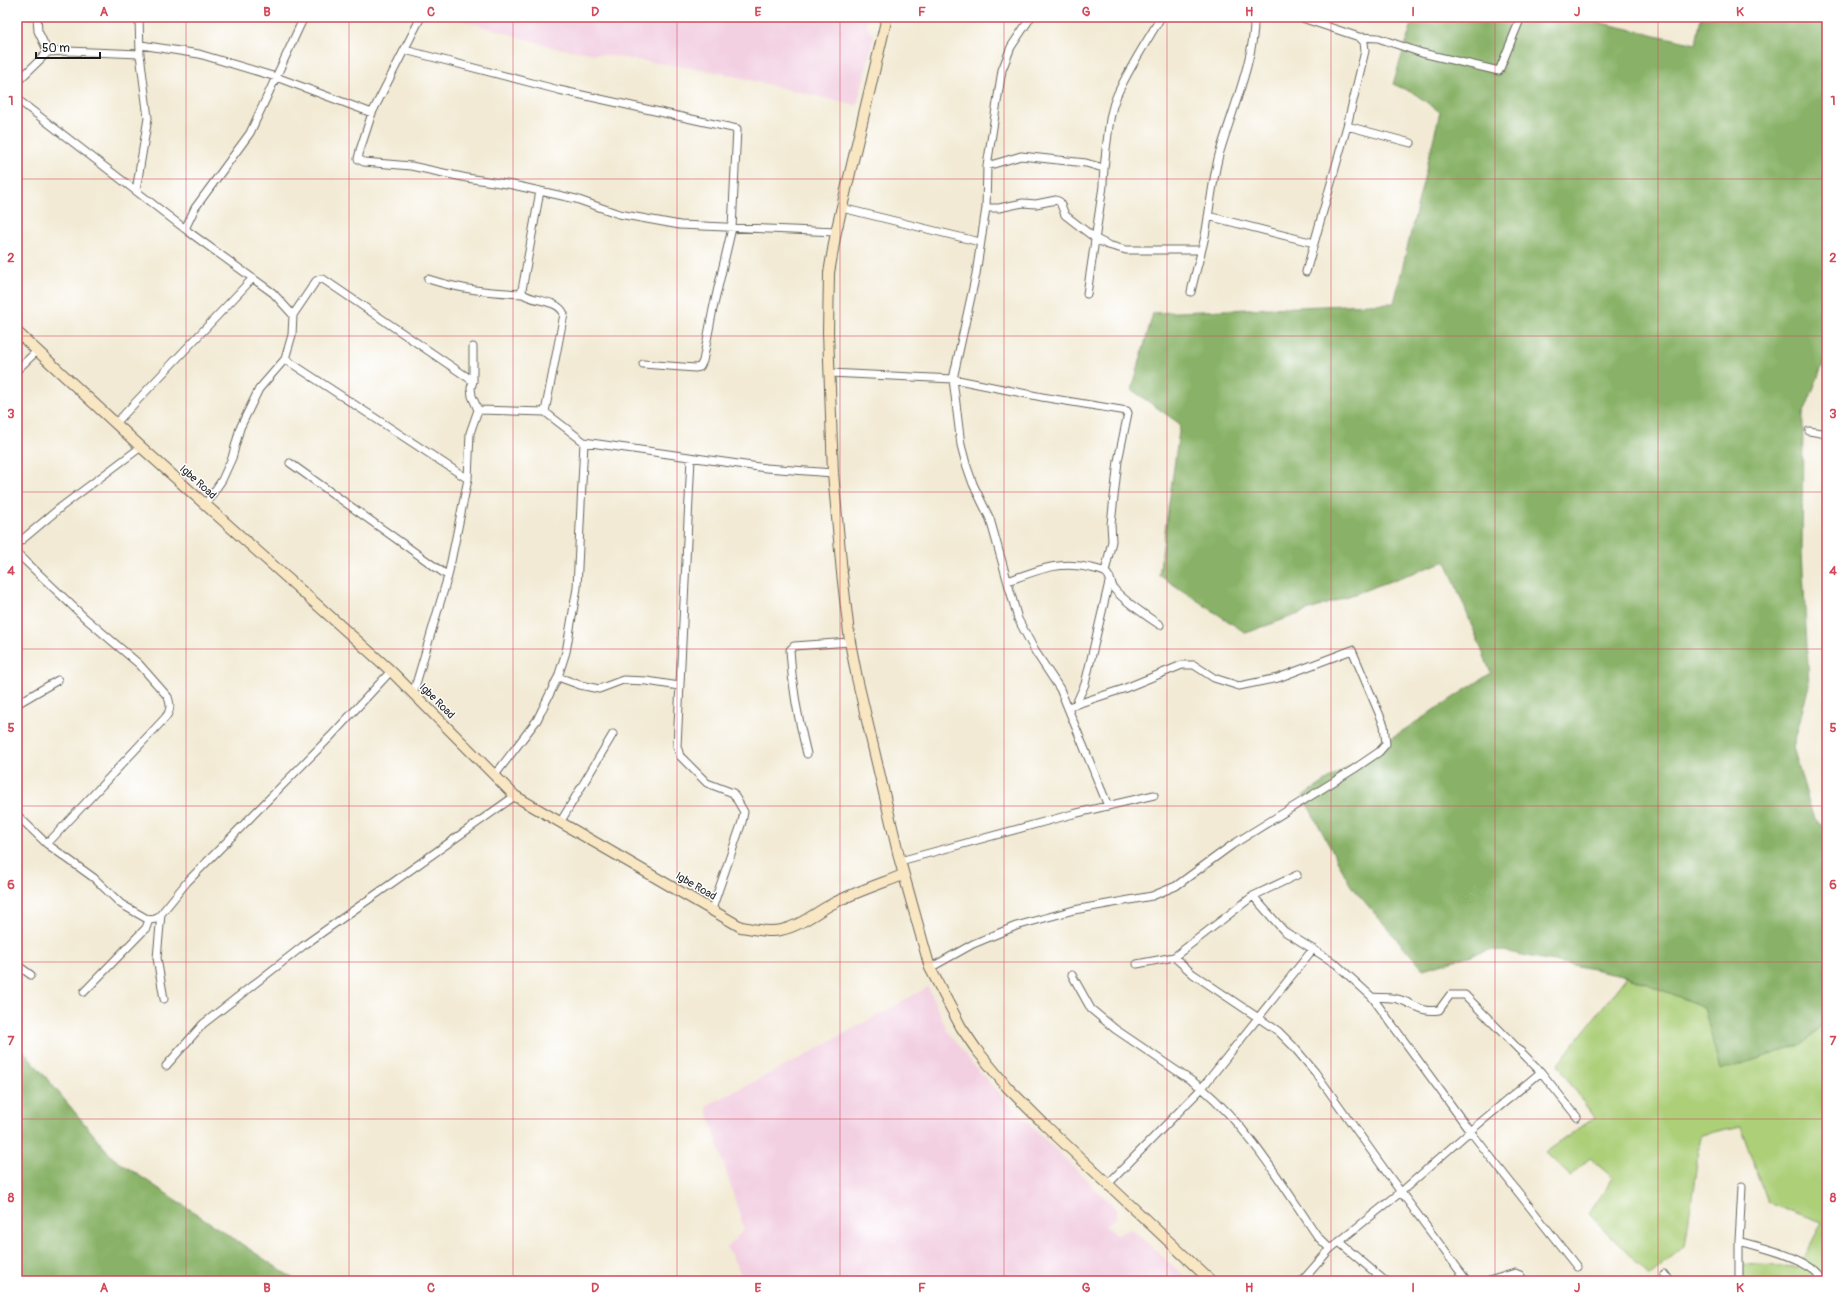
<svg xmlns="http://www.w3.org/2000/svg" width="1844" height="1298" font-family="Pangolin,sans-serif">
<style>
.built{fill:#f2cfe1}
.green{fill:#accf78;stroke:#64764a}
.forest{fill:#89b268;stroke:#526742}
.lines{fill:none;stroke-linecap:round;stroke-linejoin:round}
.street-casing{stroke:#67645c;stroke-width:9}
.secondary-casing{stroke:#67645c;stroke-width:12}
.street{stroke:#fff;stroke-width:7}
.secondary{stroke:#f9e7c3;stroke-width:10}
.grid{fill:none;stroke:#d1495b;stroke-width:1;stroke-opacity:0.55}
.labels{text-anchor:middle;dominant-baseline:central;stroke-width:3;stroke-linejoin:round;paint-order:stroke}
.street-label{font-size:11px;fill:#1c1c1c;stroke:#fff}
.neatline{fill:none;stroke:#d1495b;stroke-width:1.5}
.grid-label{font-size:13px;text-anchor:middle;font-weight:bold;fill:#d1495b}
</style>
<rect width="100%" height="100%" fill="#fff"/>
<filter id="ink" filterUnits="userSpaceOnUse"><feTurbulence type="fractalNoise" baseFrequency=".025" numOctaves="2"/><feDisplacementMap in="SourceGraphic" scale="8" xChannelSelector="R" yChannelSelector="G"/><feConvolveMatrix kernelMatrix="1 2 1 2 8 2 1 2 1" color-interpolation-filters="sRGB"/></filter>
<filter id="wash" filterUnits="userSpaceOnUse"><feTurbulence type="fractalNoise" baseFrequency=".012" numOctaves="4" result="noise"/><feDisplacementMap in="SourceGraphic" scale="16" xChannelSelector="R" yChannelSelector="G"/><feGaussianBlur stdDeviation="0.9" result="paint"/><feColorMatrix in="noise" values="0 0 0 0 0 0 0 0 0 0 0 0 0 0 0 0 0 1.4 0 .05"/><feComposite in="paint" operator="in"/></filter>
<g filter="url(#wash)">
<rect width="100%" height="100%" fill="#f2ead4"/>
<path class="built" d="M 452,17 L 868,17 L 866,26 L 874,36 L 857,106 L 717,72 L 556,48 Z
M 928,987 L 947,1030 L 971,1062 L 1008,1103 L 1117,1210 L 1116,1218 L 1105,1226 L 1116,1234 L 1132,1229 L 1190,1281 L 745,1281 L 727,1248 L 744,1229 L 706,1106 L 797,1060 Z"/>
<path class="green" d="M 1627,976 L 1704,1007 L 1803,1044 L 1827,1019 L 1827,1281 L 1745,1281 L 1741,1264 L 1799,1267 L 1822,1222 L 1768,1202 L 1740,1126 L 1701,1135 L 1685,1246 L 1649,1275 L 1589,1214 L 1613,1178 L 1590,1158 L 1570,1176 L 1545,1152 L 1594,1118 L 1558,1064 Z"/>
<path class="forest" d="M 1414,17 L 1584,17 L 1584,19 L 1696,44 L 1701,17 L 1821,17 C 1833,36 1825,64 1822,85 L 1827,91 L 1827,354 L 1803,415 L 1802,551 L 1809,685 L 1793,747 L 1814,820 L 1827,828 L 1827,1019 L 1803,1044 L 1720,1071 L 1704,1007 L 1627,976 L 1493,949 L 1423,969 L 1351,886 L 1303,796 L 1491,673 L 1446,561 L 1246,633 L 1159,575 L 1180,424 L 1132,390 L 1153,313 L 1394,303 L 1440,112 L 1415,94 L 1393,84 Z
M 17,1049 L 24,1051 L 113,1158 L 297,1281 L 17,1281 Z"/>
</g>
<g filter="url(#ink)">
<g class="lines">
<g class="street-casing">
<path id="street" d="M 37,17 L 38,31 L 48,52
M 421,17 L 372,113 L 360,150 L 358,159 L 364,162 L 411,166 L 467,178 L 513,185 L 576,199 L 619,214 L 680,225 L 836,232
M 1031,17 L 1011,47 L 1002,70 L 987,166 L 986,208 L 976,274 L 953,379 L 961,445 L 966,464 L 973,484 L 990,519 L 1018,619 L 1035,651 L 1060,689 L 1108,806
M 1299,17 L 1359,37 L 1364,42 L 1365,51 L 1347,126 L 1306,272
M 1359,37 L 1378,38 L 1422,53 L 1499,71 L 1521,17
M 141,45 L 199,54 L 276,77 L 372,113
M 405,50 L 559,90 L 737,129 L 732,228 L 713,309 L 703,361 L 700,367 L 695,368 L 643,364
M 17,82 L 48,52 L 67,51 L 140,54
M 17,99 L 189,232 L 273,293 L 293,315 L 292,335 L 285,359 L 259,389 L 240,428 L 232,458 L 222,480 L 205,505
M 1347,126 L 1411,143
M 987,166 L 1021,156 L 1086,163 L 1103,168
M 136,191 L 148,118 L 140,54 L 139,17
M 540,191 L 522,290 L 523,294 C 534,302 558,299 564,314 L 545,412
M 842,208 L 980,242
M 986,208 L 999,208 L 1023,203 L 1036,204 L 1056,200 L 1060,202 L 1065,215 L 1096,239 L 1108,245 L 1126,250 L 1201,250
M 1208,216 L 1314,243
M 185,229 L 195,208 L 250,133 L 304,17
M 428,279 C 462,290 487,292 523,294
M 1191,292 C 1195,273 1201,255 1205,236 C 1210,209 1212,182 1219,155 C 1230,116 1256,56 1254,17
M 1087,294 L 1103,186 C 1103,173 1105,162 1106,149 C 1109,130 1109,113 1117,95 C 1129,68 1146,43 1161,17
M 293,315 L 316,281 L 320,279 L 323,279 L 473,381
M 285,359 L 468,479
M 17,370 L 38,350
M 830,373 L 953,379 L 1042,397 L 1127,411 L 1128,413 L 1118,461 L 1111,524 L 1112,541 L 1105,572
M 478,410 L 545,412 L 584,442 L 766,468 L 833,473
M 116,423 L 252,279
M 1809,431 L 1827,434
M 691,458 L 677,746 L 680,756 L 707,783 L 733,793 L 744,812 L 742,822 L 712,909
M 290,463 L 448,576
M 17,544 L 61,507 L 141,447
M 17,553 L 85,618 L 139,664 L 168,697 C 171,705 171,711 165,718 L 47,844
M 1008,581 C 1038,570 1060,560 1091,568 C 1096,569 1102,570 1106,573 C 1111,577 1111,584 1114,589 C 1122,599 1149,618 1160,625
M 558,677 L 580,685 L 599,689 L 623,680 L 647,681 L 679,686
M 413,694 L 448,576 L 468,479 L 470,433 L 478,410 L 472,396 L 471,388 L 473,381 L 473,347
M 17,704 L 58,680
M 1076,704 L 1085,684 L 1110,578
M 807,754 C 798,717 792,688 790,650 L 794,646 L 850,642
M 495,775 L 537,720 L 558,677 L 566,652 L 577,588 L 584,442
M 17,815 L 47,844 L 94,878 L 121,904 L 149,920
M 561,821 L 613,734
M 900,861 L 1073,814 L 1154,795
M 1253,896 L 1297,875
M 161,914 L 157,958 L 164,999
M 1174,957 L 1193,974 L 1278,1031 L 1293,1046 L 1315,1072 L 1392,1180 L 1467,1281
M 1137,964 L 1174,957 L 1253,896 L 1284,931 L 1336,964 L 1372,997 L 1470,1131 L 1577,1267
M 17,965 L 31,975
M 930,968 L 973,944 L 1016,926 L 1074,910 L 1152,896 L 1176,886 L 1232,845 L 1354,769 L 1379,752 L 1386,744 L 1384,725 L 1352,650 L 1278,678 L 1239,686 L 1214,678 L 1194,665 L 1182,665 L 1123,689 L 1068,707
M 1072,975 L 1091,1009 L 1115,1029 L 1202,1088 C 1250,1129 1283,1186 1318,1237 L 1330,1249
M 84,992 L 146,928 L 149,920 L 156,919 L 161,914 L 187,882 L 331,736 L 391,671
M 1372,997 C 1380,998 1390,997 1397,999 C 1414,1003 1420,1013 1439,1010 L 1450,995 L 1465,995 L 1541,1072 L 1577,1117
M 166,1066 L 203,1024 L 303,946 L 515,796
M 1107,1185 L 1202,1088 L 1313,949
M 1739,1241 C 1757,1246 1819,1260 1822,1281
M 1339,1242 L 1385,1281
M 1664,1274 L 1669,1281
M 1302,1281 L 1330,1249 L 1401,1192 L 1470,1131 L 1541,1072
M 1489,1281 L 1515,1273 L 1520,1275 L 1524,1281
M 1739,1281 L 1739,1241 L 1742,1187"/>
</g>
<g class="secondary-casing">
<path id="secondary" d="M 887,17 L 836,232 L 829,273 L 828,332 L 833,473 L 842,573 L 850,642 L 857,678 L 900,861 L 930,968 L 961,1027 L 976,1049 L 1007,1087 L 1044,1124 L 1211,1281
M 17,332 L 141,447 L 391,671 L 515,796 L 741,927 C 754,929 768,933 781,930 C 800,926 815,913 832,904 C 855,892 880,884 903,875"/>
</g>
<use href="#street" class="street"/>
<use href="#secondary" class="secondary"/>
</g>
</g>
<path class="grid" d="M 186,17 L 186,1281M 349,17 L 349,1281M 513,17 L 513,1281M 677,17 L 677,1281M 840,17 L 840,1281M 1004,17 L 1004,1281M 1167,17 L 1167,1281M 1331,17 L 1331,1281M 1495,17 L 1495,1281M 1658,17 L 1658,1281M 17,179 L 1827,179M 17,336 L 1827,336M 17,492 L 1827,492M 17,649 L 1827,649M 17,806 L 1827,806M 17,962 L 1827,962M 17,1119 L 1827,1119"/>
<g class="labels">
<g class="street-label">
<text transform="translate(198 482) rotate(42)">Igbe Road</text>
<text transform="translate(437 701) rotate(45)">Igbe Road</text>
<text transform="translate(696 886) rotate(30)">Igbe Road</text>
</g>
</g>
<rect width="1844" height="1298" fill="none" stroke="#fff" stroke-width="44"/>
<path d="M36 52v6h64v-6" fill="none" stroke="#1c1c1c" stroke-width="2"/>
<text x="42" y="52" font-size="12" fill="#1c1c1c" stroke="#ffffff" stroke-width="3" paint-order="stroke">50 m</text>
<rect x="22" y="22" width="1800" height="1254" class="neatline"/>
<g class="grid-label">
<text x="104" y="16">A</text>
<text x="267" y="16">B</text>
<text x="431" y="16">C</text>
<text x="595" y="16">D</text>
<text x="758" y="16">E</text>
<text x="922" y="16">F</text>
<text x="1086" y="16">G</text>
<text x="1249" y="16">H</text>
<text x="1413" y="16">I</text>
<text x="1577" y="16">J</text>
<text x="1740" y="16">K</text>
<text x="11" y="105">1</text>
<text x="1833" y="105">1</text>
<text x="11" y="262">2</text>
<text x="1833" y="262">2</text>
<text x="11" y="418">3</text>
<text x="1833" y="418">3</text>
<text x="11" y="575">4</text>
<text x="1833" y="575">4</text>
<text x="11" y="732">5</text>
<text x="1833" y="732">5</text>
<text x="11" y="889">6</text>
<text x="1833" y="889">6</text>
<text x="11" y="1045">7</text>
<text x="1833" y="1045">7</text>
<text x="11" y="1202">8</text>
<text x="1833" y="1202">8</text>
<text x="104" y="1292">A</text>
<text x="267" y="1292">B</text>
<text x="431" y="1292">C</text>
<text x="595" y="1292">D</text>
<text x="758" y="1292">E</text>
<text x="922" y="1292">F</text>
<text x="1086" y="1292">G</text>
<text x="1249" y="1292">H</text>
<text x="1413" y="1292">I</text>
<text x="1577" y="1292">J</text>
<text x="1740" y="1292">K</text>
</g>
</svg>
